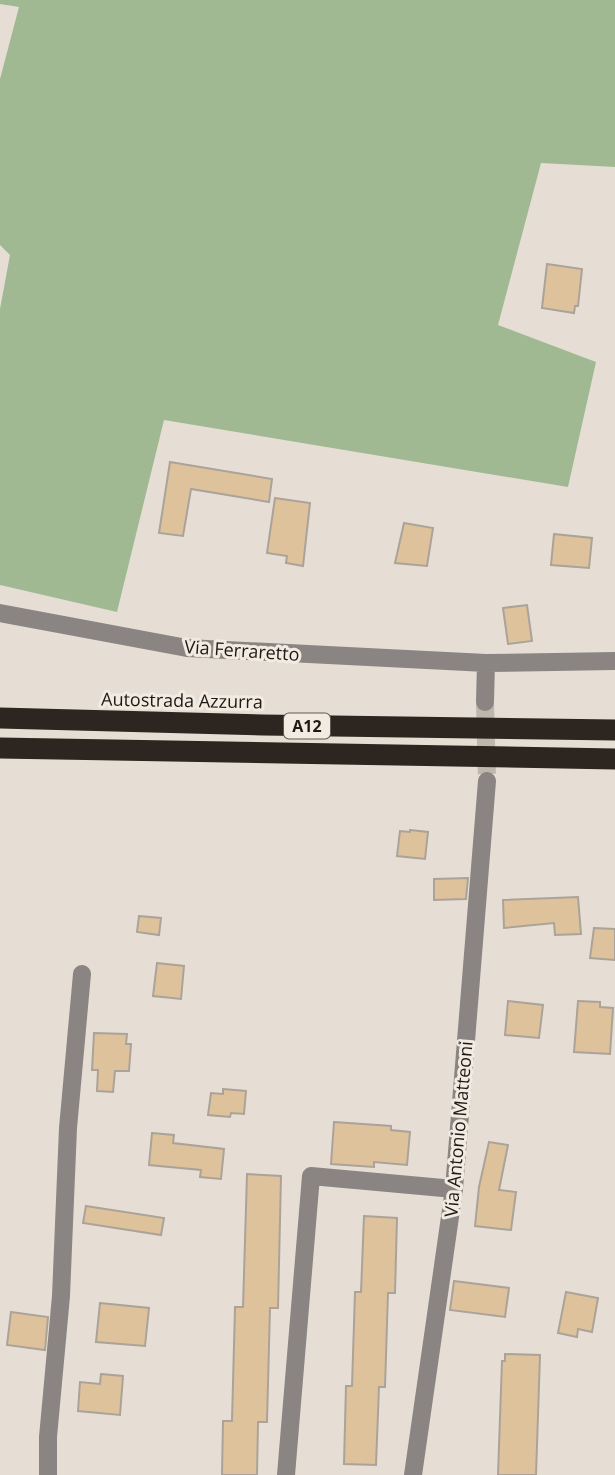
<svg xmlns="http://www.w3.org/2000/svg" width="615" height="1475" font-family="'Open Sans',sans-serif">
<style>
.forest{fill:#a0b993}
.building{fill:#dec29c;stroke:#aba399;stroke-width:2}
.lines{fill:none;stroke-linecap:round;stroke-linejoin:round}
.minor-tunnel{stroke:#beb7ae;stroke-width:18;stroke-dasharray:18 9;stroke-linecap:butt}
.minor{stroke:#8a8582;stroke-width:18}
.highway{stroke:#2d251f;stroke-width:21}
.labels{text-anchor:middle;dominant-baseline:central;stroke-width:6;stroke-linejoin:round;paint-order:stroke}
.shield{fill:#f3ebe1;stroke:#5c5853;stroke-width:2}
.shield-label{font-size:16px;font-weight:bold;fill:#1c1916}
.street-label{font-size:18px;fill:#1c1916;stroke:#f3ebe1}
</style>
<rect width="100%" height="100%" fill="#e6ded4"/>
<path class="forest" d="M 0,0 L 615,0 L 615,167 L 541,163 L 498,325 L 596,362 L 568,487 L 164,420 L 117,612 L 0,585 L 0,309 L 10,255 L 0,245 L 0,79 L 19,7 L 0,4 Z"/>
<path class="building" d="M 547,264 L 582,269 L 578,306 L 575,306 L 574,313 L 542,308 Z
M 170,462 L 272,479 L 269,502 L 191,489 L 183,536 L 159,533 Z
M 275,498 L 310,503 L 303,566 L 286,563 L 287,556 L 267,553 Z
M 404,523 L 433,528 L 427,566 L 395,563 Z
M 554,534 L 592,538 L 589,568 L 551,565 Z
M 527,605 L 532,641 L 508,644 L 503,608 Z
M 410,830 L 428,832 L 425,859 L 397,856 L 400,831 L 410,832 Z
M 468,878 L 466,899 L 434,900 L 434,879 Z
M 578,897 L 581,934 L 555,935 L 554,923 L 504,928 L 503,900 Z
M 139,916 L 161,918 L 159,935 L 137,932 Z
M 594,928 L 615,929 L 615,960 L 590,958 Z
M 157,963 L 184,966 L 181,999 L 153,996 Z
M 508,1001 L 543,1005 L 539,1038 L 505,1035 Z
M 578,1001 L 600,1002 L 600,1007 L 613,1008 L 610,1054 L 574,1052 Z
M 94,1033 L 127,1034 L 126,1044 L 131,1044 L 129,1071 L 115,1071 L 113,1092 L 97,1091 L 98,1070 L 92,1070 Z
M 223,1089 L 246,1091 L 244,1114 L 231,1113 L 230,1117 L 208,1115 L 211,1093 L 223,1094 Z
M 334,1122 L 391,1126 L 391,1130 L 410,1132 L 407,1165 L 374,1162 L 374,1167 L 331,1164 Z
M 152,1133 L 174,1135 L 173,1143 L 224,1149 L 221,1179 L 200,1177 L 201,1170 L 149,1165 Z
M 489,1142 L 508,1145 L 499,1190 L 516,1192 L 511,1230 L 475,1226 L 479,1187 Z
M 247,1174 L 281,1176 L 278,1308 L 270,1308 L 267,1422 L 258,1422 L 257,1475 L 222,1475 L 223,1421 L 232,1421 L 235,1307 L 243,1307 Z
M 86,1206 L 164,1218 L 161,1235 L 83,1223 Z
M 364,1216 L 397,1218 L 395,1293 L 388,1293 L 385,1387 L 379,1387 L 376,1465 L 344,1464 L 346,1386 L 352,1386 L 355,1292 L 361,1292 Z
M 454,1281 L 509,1288 L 505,1317 L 450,1310 Z
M 566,1292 L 598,1298 L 592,1332 L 578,1329 L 577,1337 L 558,1333 Z
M 100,1303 L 149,1308 L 145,1346 L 96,1342 Z
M 11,1312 L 48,1317 L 45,1350 L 7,1345 Z
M 505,1354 L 540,1355 L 536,1475 L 498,1475 L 502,1361 L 505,1361 Z
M 101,1374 L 123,1376 L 120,1415 L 78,1411 L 80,1382 L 100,1384 Z"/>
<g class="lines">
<path class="minor-tunnel" d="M 485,702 L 487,781"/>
<path class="minor" d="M 0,613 L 187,648 L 486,663 L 615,661
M 485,702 L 486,663
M 48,1475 L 48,1437 L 61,1296 L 68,1128 L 82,974
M 286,1475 L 311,1176 L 454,1189
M 413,1475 L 454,1189 L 487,781"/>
<path class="highway" d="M 0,718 L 263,725 L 615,730
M 0,748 L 615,759"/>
</g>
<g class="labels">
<rect class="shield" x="284" y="713.5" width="46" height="25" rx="5"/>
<g class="shield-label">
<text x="307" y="726">A12</text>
</g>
<g class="street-label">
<text transform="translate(242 650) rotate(4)">Via Ferraretto</text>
<text transform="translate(182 700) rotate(1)">Autostrada Azzurra</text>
<text transform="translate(458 1129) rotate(-85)">Via Antonio Matteoni</text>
</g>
</g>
</svg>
